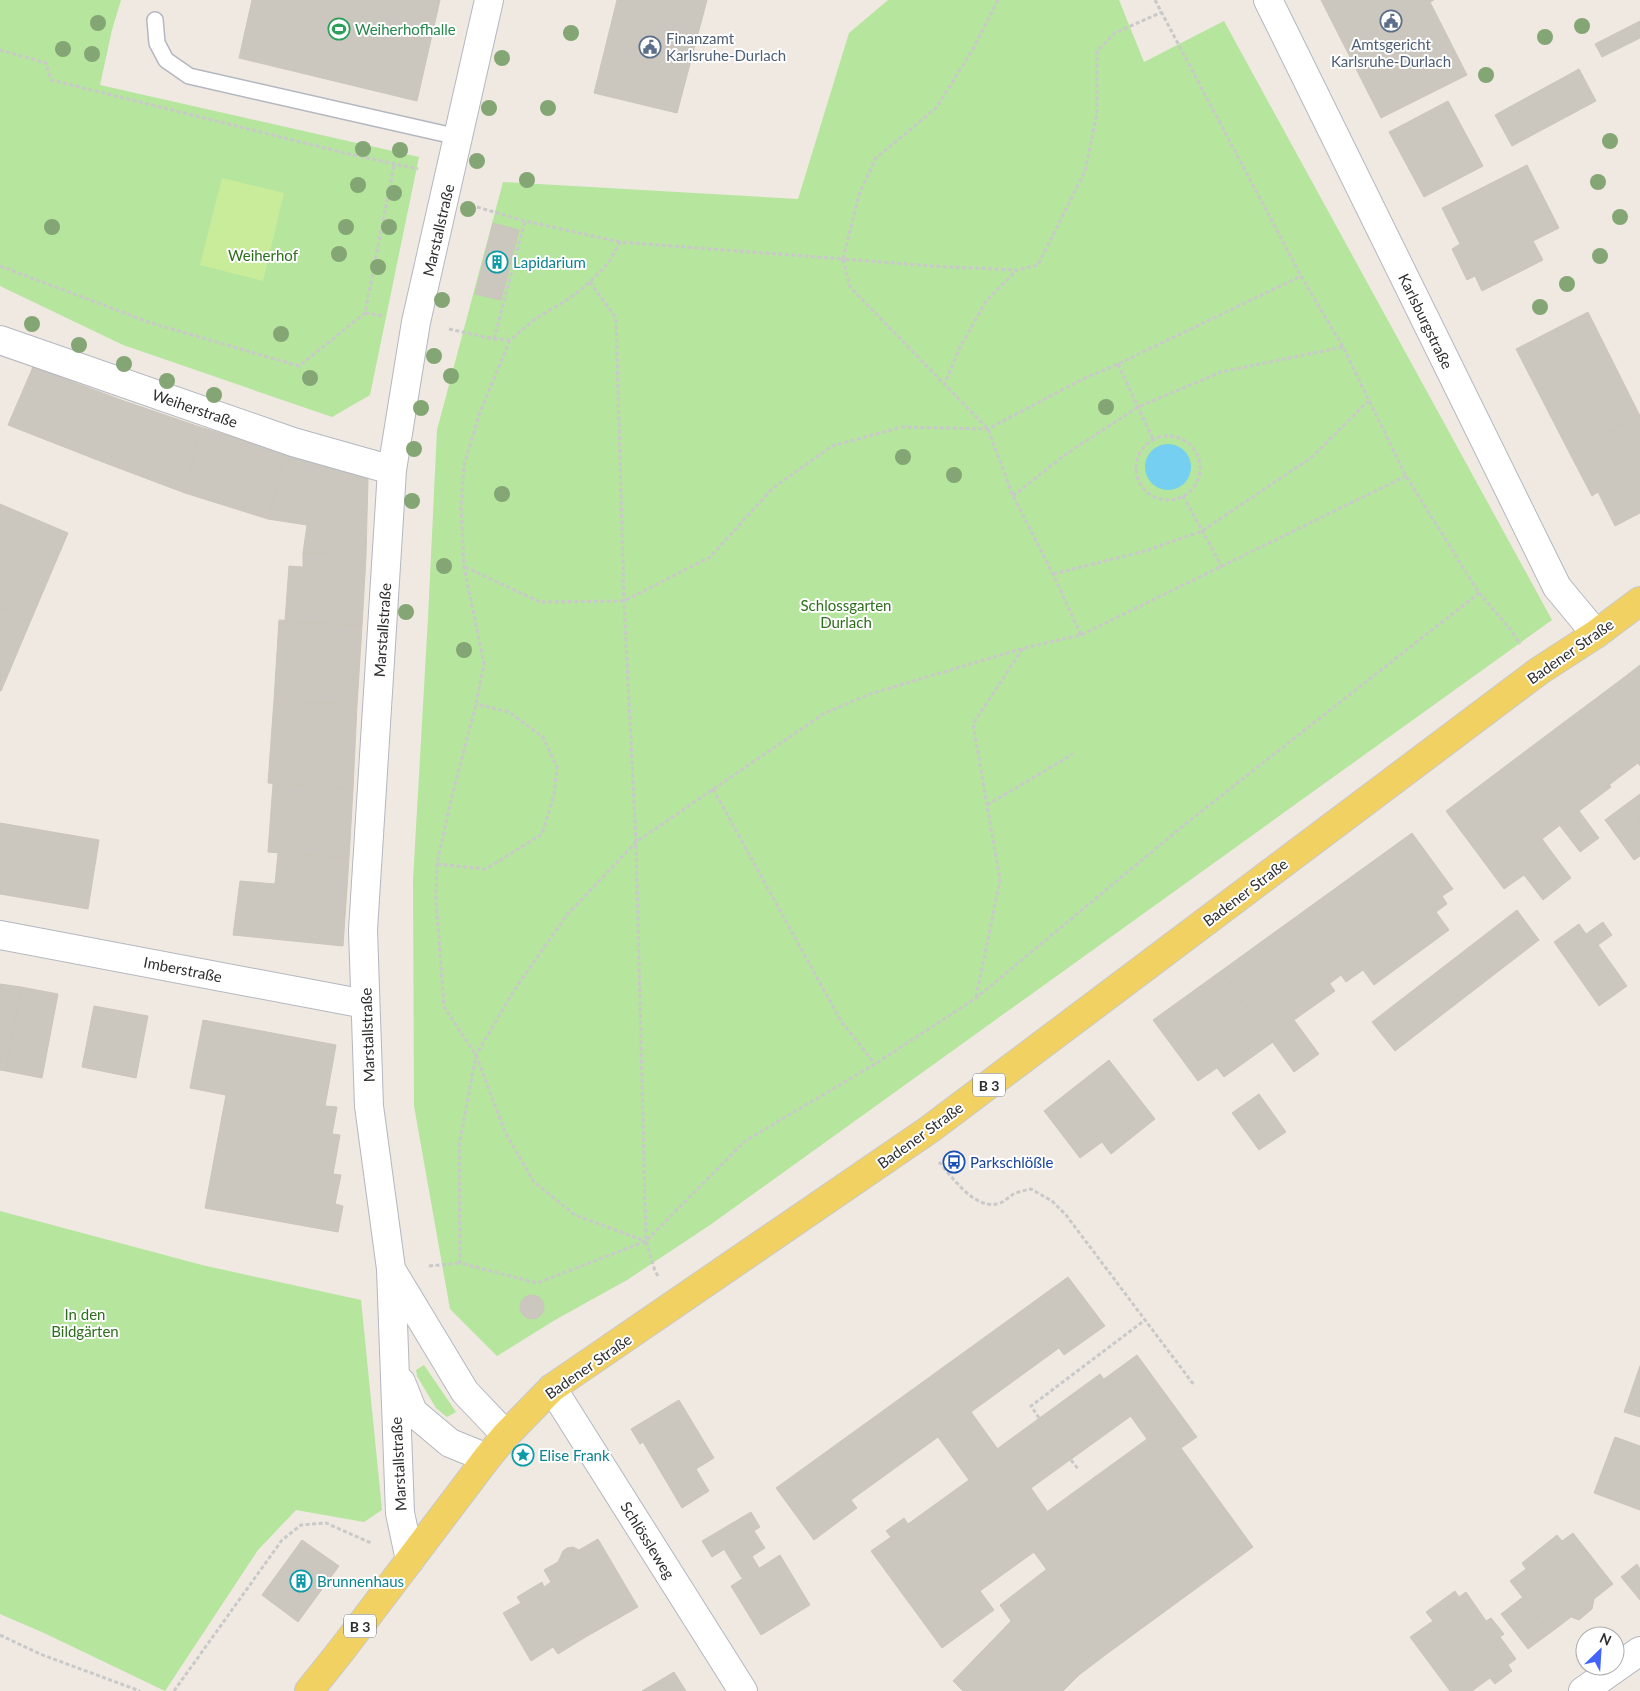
<svg xmlns="http://www.w3.org/2000/svg" width="1640" height="1691" font-family="Lato,sans-serif">
<style>
.green{fill:#b6e59e}
.pitch{fill:#c9ec9a}
.water{fill:#75cff0}
.building{fill:#cbc7bf;stroke:#cbc5ba}
.lines{fill:none;stroke-linecap:round;stroke-linejoin:round}
.service-casing{stroke:#b4b7c1;stroke-width:18}
.minor-casing{stroke:#b4b7c1;stroke-width:30}
.primary-casing{stroke:#c9c9c9;stroke-width:30}
.path{stroke:#c9c9c9;stroke-width:3;stroke-dasharray:4 2.5;stroke-linecap:butt}
.service{stroke:#fff;stroke-width:15}
.minor{stroke:#fff;stroke-width:28}
.primary{stroke:#f2d163;stroke-width:28}
.tree{fill:#84a574}
.labels{text-anchor:middle;dominant-baseline:central;stroke-width:4;stroke-linejoin:round;paint-order:stroke}
.shield{fill:#fff;stroke:#6d6d6d;stroke-width:1}
.shield-label{font-size:14px;font-weight:bold;fill:#2e2e2e}
.leisure-label{font-size:15px;fill:#27864d;stroke:#fff;text-anchor:start}
.service-label{font-size:15px;fill:#4e5e75;stroke:#fff;text-anchor:start}
.street-label{font-size:15px;fill:#2e2e2e;stroke:#fff}
.park-label{font-size:15px;fill:#2c6e1b;stroke:#fff}
.culture-label{font-size:15px;fill:#0d838f;stroke:#fff;text-anchor:start}
.transit-label{font-size:15px;fill:#164399;stroke:#fff;text-anchor:start}
</style>
<rect width="100%" height="100%" fill="#efe9e1"/>
<path class="green" d="M 0,0 L 121,0 L 112,30 L 100,85 L 419,157 L 370,395 L 332,417 L 123,345 L 0,286 Z
M 888,0 L 1119,0 L 1144,62 L 1224,21 L 1552,620 L 710,1225 L 627,1280 L 555,1320 L 497,1356 L 450,1309 L 414,1106 L 413,880 L 428,618 L 437,430 L 503,182 L 798,199 L 849,33 Z
M 0,1211 L 202,1265 L 361,1300 L 382,1510 L 364,1522 L 296,1510 L 258,1550 L 165,1691 L 44,1633 L 0,1614 Z
M 424,1365 L 456,1412 L 447,1417 L 436,1408 L 417,1376 L 416,1370 Z"/>
<path class="pitch" d="M 222,178 L 284,193 L 263,281 L 200,265 Z"/>
<path class="water" d="M1145 467a23 23 0 1 1 46 0a23 23 0 1 1-46 0Z"/>
<path class="building" d="M 252,0 L 440,0 L 417,101 L 239,58 Z
M 617,0 L 707,0 L 677,113 L 594,93 Z
M 1321,0 L 1434,0 L 1430,2 L 1467,75 L 1381,118 Z
M 1640,21 L 1640,38 L 1602,57 L 1595,44 Z
M 1579,69 L 1596,101 L 1512,146 L 1495,115 Z
M 1448,101 L 1483,166 L 1424,197 L 1389,132 Z
M 1527,165 L 1559,228 L 1533,241 L 1543,260 L 1482,291 L 1475,276 L 1467,280 L 1452,249 L 1460,244 L 1442,208 Z
M 493,223 L 519,230 L 501,300 L 475,294 Z
M 1588,312 L 1640,416 L 1569,452 L 1516,349 Z
M 33,367 L 124,401 L 100,461 L 8,425 Z
M 124,401 L 200,427 L 185,493 L 100,461 Z
M 1640,416 L 1640,513 L 1615,526 L 1598,492 L 1592,496 L 1569,452 Z
M 200,427 L 286,453 L 268,519 L 185,493 Z
M 286,453 L 368,479 L 366,556 L 303,553 L 307,525 L 268,519 Z
M 0,504 L 68,533 L 31,620 L 0,607 Z
M 303,553 L 366,556 L 362,626 L 285,621 L 289,566 L 303,567 Z
M 0,607 L 31,620 L 1,691 L 0,691 Z
M 279,620 L 362,626 L 357,705 L 274,700 Z
M 1640,665 L 1640,704 L 1622,679 Z
M 1622,679 L 1640,704 L 1640,766 L 1638,763 L 1609,785 L 1563,723 Z
M 274,700 L 357,705 L 353,789 L 268,783 Z
M 1563,723 L 1611,787 L 1579,811 L 1599,838 L 1580,852 L 1511,762 Z
M 1511,762 L 1559,826 L 1542,839 L 1571,878 L 1543,900 L 1524,875 L 1504,889 L 1446,811 Z
M 273,784 L 353,789 L 349,858 L 268,852 Z
M 1640,794 L 1640,824 L 1625,805 Z
M 1625,805 L 1640,824 L 1640,856 L 1634,860 L 1605,820 Z
M 0,823 L 99,840 L 88,909 L 0,894 Z
M 1412,833 L 1453,889 L 1442,896 L 1447,904 L 1436,912 L 1449,930 L 1374,985 L 1363,970 L 1346,982 L 1341,975 L 1329,984 L 1286,924 Z
M 278,853 L 349,858 L 343,946 L 233,935 L 240,881 L 275,884 Z
M 1517,910 L 1539,940 L 1395,1051 L 1372,1022 Z
M 1603,922 L 1612,935 L 1598,945 L 1627,986 L 1599,1006 L 1554,942 L 1579,924 L 1586,934 Z
M 1286,924 L 1335,991 L 1294,1020 L 1319,1054 L 1294,1072 L 1221,971 Z
M 1221,971 L 1273,1042 L 1224,1077 L 1217,1068 L 1198,1081 L 1153,1020 Z
M 0,984 L 21,987 L 6,1071 L 0,1070 Z
M 21,987 L 58,994 L 42,1078 L 6,1071 Z
M 94,1006 L 148,1016 L 136,1078 L 82,1067 Z
M 203,1020 L 336,1045 L 325,1106 L 337,1107 L 332,1134 L 340,1135 L 333,1174 L 341,1175 L 335,1204 L 343,1206 L 338,1232 L 205,1208 L 226,1095 L 190,1088 Z
M 1109,1060 L 1155,1119 L 1111,1154 L 1102,1142 L 1080,1158 L 1044,1111 Z
M 1259,1094 L 1286,1132 L 1259,1150 L 1232,1113 Z
M 1068,1277 L 1105,1326 L 1064,1355 L 1059,1348 L 971,1412 L 997,1448 L 964,1473 L 938,1437 L 851,1500 L 857,1508 L 814,1540 L 776,1488 Z
M520 1307a12 12 0 1 1 24 0a12 12 0 1 1-24 0Z
M 1137,1355 L 1197,1437 L 1181,1448 L 1165,1426 L 1147,1439 L 1104,1379 Z
M 1640,1366 L 1640,1417 L 1624,1412 Z
M 1100,1374 L 1131,1416 L 1031,1488 L 1047,1511 L 1019,1532 L 1034,1552 L 980,1591 L 994,1610 L 942,1648 L 871,1551 L 891,1537 L 886,1531 L 904,1518 L 908,1524 L 969,1480 L 964,1473 Z
M 679,1400 L 714,1458 L 696,1469 L 709,1491 L 682,1508 L 643,1442 L 640,1444 L 631,1429 Z
M 1165,1426 L 1253,1547 L 1108,1653 L 1019,1532 Z
M 1615,1437 L 1640,1446 L 1640,1510 L 1594,1493 Z
M 751,1512 L 760,1527 L 712,1557 L 702,1541 Z
M 754,1531 L 765,1548 L 735,1567 L 724,1549 Z
M 1573,1533 L 1613,1584 L 1594,1599 L 1592,1609 L 1579,1620 L 1571,1617 L 1550,1633 L 1510,1581 L 1526,1569 L 1522,1563 L 1557,1535 L 1562,1541 Z
M 598,1539 L 638,1607 L 584,1638 L 544,1570 L 558,1562 L 563,1551 L 567,1548 L 573,1547 L 579,1550 Z
M 302,1540 L 339,1566 L 298,1622 L 262,1595 Z
M 780,1555 L 810,1605 L 761,1635 L 731,1586 Z
M 752,1556 L 759,1568 L 742,1578 L 735,1567 Z
M 1637,1564 L 1640,1569 L 1640,1600 L 1621,1577 Z
M 1047,1569 L 1066,1597 L 1027,1625 L 1017,1615 L 1011,1621 L 1000,1605 Z
M 542,1582 L 544,1587 L 551,1582 L 584,1638 L 558,1654 L 553,1647 L 531,1661 L 503,1613 L 521,1603 L 517,1597 Z
M 1455,1591 L 1459,1597 L 1466,1592 L 1486,1621 L 1491,1618 L 1504,1634 L 1500,1637 L 1516,1659 L 1508,1665 L 1512,1671 L 1495,1684 L 1490,1678 L 1472,1691 L 1450,1691 L 1410,1637 L 1433,1621 L 1426,1612 Z
M 1066,1597 L 1108,1653 L 1079,1675 L 1027,1625 Z
M 1523,1597 L 1550,1633 L 1528,1649 L 1501,1614 Z
M 1017,1615 L 1079,1675 L 1063,1691 L 963,1691 L 953,1681 Z
M 674,1672 L 686,1691 L 642,1691 Z"/>
<g class="lines">
<g class="service-casing">
<path id="service" d="M 155,20 L 157,43 L 166,60 L 189,76 L 458,137"/>
</g>
<g class="minor-casing">
<path id="minor" d="M 1268,0 L 1557,587 L 1596,634
M 0,340 L 293,442 L 392,470
M 0,935 L 365,1004
M 392,1271 L 465,1392 L 506,1435
M 401,1382 L 413,1412 L 450,1443 L 487,1458
M 552,1388 L 743,1691
M 410,1560 L 400,1513 L 391,1269 L 369,1106 L 363,930 L 392,470 L 416,322 L 489,0
M 1583,1691 L 1640,1651"/>
</g>
<g class="primary-casing">
<path id="primary" d="M 309,1691 L 344,1647 L 487,1458 L 506,1435 L 552,1388 L 930,1129 L 1539,671 L 1596,634 L 1640,601"/>
</g>
<path class="path" d="M 998,0 L 973,49 L 936,108 L 876,158 L 859,194 L 843,259 L 931,266 L 1017,270 L 1038,265 L 1085,171 L 1097,113 L 1097,51 L 1115,33 L 1162,12
M 1155,0 L 1301,276 L 1343,347 L 1406,476 L 1479,593 L 1510,629 L 1520,644
M 0,50 L 46,63 L 51,80 L 349,154 L 418,169
M 477,207 L 525,221 L 620,242
M 0,266 L 151,323 L 299,366 L 365,313 L 394,165
M 590,282 L 616,318 L 624,601 L 636,842 L 646,1241 L 655,1271 L 658,1276
M 365,313 L 384,316
M 449,329 L 494,339 L 510,340 L 535,319 L 570,298 L 590,282 L 609,262 L 620,242 L 843,259 L 850,287 L 988,429 L 1013,496 L 1053,574 L 1081,635
M 494,339 L 525,221
M 510,340 L 480,412 L 464,465 L 461,507 L 464,567 L 484,664 L 476,704 L 450,804 L 437,864 L 436,900 L 444,1007 L 476,1055 L 505,1132 L 534,1182 L 575,1215 L 645,1241
M 1118,364 L 1153,439
M 944,386 L 959,349 L 986,301 L 1017,270
M1136 468a32 32 0 1 1 64 0a32 32 0 1 1-64 0Z
M 1406,476 L 1081,635 L 1024,648 L 870,694 L 823,714 L 636,842 L 566,916 L 513,992 L 476,1055 L 459,1146 L 460,1263 L 537,1283 L 646,1241 L 745,1141 L 875,1064 L 976,998 L 1189,821 L 1479,593
M 1013,496 L 1066,454 L 1138,407 L 1221,372 L 1343,347
M 1183,496 L 1222,567
M 465,567 L 540,602 L 624,601 L 710,557 L 773,488 L 832,446 L 902,427 L 988,429 L 1083,379 L 1118,364 L 1301,276
M 1053,574 L 1145,551 L 1202,531 L 1312,457 L 1368,401
M 713,789 L 841,1021 L 875,1064
M 987,805 L 1073,754
M 437,864 L 486,869 L 542,834 L 554,795 L 557,767 L 543,737 L 509,712 L 476,704
M 976,997 L 1000,880 L 973,724 L 1023,648
M 939,1162 C 953,1178 976,1212 1000,1203 C 1006,1201 1010,1195 1016,1193 C 1021,1191 1026,1190 1031,1189 L 1052,1201 L 1066,1215 L 1194,1385
M 429,1266 L 460,1263
M 1039,1418 L 1031,1406 L 1145,1320
M 1071,1460 L 1079,1470
M 0,1635 L 40,1654 L 140,1691
M 174,1691 L 282,1540 L 301,1525 L 326,1523 L 371,1543"/>
<use href="#service" class="service"/>
<use href="#minor" class="minor"/>
<use href="#primary" class="primary"/>
</g>
<g class="tree">
<circle cx="98" cy="23" r="8"/>
<circle cx="1582" cy="26" r="8"/>
<circle cx="571" cy="33" r="8"/>
<circle cx="1545" cy="37" r="8"/>
<circle cx="63" cy="49" r="8"/>
<circle cx="92" cy="54" r="8"/>
<circle cx="502" cy="58" r="8"/>
<circle cx="1486" cy="75" r="8"/>
<circle cx="489" cy="108" r="8"/>
<circle cx="548" cy="108" r="8"/>
<circle cx="1610" cy="141" r="8"/>
<circle cx="363" cy="149" r="8"/>
<circle cx="400" cy="150" r="8"/>
<circle cx="477" cy="161" r="8"/>
<circle cx="527" cy="180" r="8"/>
<circle cx="1598" cy="182" r="8"/>
<circle cx="358" cy="185" r="8"/>
<circle cx="394" cy="193" r="8"/>
<circle cx="468" cy="209" r="8"/>
<circle cx="1620" cy="217" r="8"/>
<circle cx="52" cy="227" r="8"/>
<circle cx="346" cy="227" r="8"/>
<circle cx="389" cy="227" r="8"/>
<circle cx="339" cy="254" r="8"/>
<circle cx="1600" cy="256" r="8"/>
<circle cx="378" cy="267" r="8"/>
<circle cx="1567" cy="284" r="8"/>
<circle cx="442" cy="300" r="8"/>
<circle cx="1540" cy="307" r="8"/>
<circle cx="32" cy="324" r="8"/>
<circle cx="281" cy="334" r="8"/>
<circle cx="79" cy="345" r="8"/>
<circle cx="434" cy="356" r="8"/>
<circle cx="124" cy="364" r="8"/>
<circle cx="451" cy="376" r="8"/>
<circle cx="310" cy="378" r="8"/>
<circle cx="167" cy="381" r="8"/>
<circle cx="214" cy="395" r="8"/>
<circle cx="1106" cy="407" r="8"/>
<circle cx="421" cy="408" r="8"/>
<circle cx="414" cy="449" r="8"/>
<circle cx="903" cy="457" r="8"/>
<circle cx="954" cy="475" r="8"/>
<circle cx="502" cy="494" r="8"/>
<circle cx="412" cy="501" r="8"/>
<circle cx="444" cy="566" r="8"/>
<circle cx="406" cy="612" r="8"/>
<circle cx="464" cy="650" r="8"/>
</g>
<defs>
<g id="civic-ring" transform="scale(1.125)"><circle r="9.5" fill="#fff" stroke="#5c6f8a" stroke-width="1.5"/><path d="M-.6-6.5H3V-4.5H.6V-3L4-1V1h2V6H-6V1h2V-1L-.6-3ZM-1.2 2.5V6h2.4V2.5Z" fill="#5c6f8a"/></g>
<g id="stadium-ring" transform="scale(1.125)"><circle r="9.5" fill="#fff" stroke="#2e9e5b" stroke-width="1.5"/><path d="M0-5a6.5 5 0 1 0 0 10a6.5 5 0 1 0 0-10ZM-3.5-1.8h7v3.6h-7Z" fill="#2e9e5b"/></g>
<g id="building-ring" transform="scale(1.125)"><circle r="9.5" fill="#fff" stroke="#0f9aa8" stroke-width="1.5"/><path d="M-4-6H4V6H1V3H-1V6H-4ZM-2.5-4.3h1.7v1.8h-1.7ZM.8-4.3h1.7v1.8H.8ZM-2.5-1h1.7V.8h-1.7ZM.8-1h1.7V.8H.8Z" fill="#0f9aa8"/></g>
<g id="bus-ring" transform="scale(1.125)"><circle r="9.5" fill="#fff" stroke="#1a4fb4" stroke-width="1.5"/><path d="M-5-6H5V4H4V6H2V4H-2V6H-4V4H-5ZM-3.5-4V0h7V-4ZM-3.5 1.2v1.5H-2V1.2ZM2 1.2v1.5H3.5V1.2Z" fill="#1a4fb4"/></g>
<g id="sight-ring" transform="scale(1.125)"><circle r="9.5" fill="#fff" stroke="#0f9aa8" stroke-width="1.5"/><path d="M0-6L1.8-2.2L6-1.7L2.9 1.2L3.7 5.4L0 3.3L-3.7 5.4L-2.9 1.2L-6-1.7L-1.8-2.2Z" fill="#0f9aa8"/></g>
</defs>
<g fill-rule="evenodd">
<use href="#civic-ring" x="1391" y="21"/>
<use href="#stadium-ring" x="339" y="29"/>
<use href="#civic-ring" x="650" y="47"/>
<use href="#building-ring" x="497" y="262"/>
<use href="#bus-ring" x="954" y="1162"/>
<use href="#sight-ring" x="523" y="1455"/>
<use href="#building-ring" x="301" y="1581"/>
</g>
<g class="labels">
<g class="shield">
<rect x="973" y="1073.5" width="32" height="23" rx="4"/>
<rect x="344" y="1614.5" width="32" height="23" rx="4"/>
</g>
<g class="shield-label">
<text x="989" y="1085">B 3</text>
<text x="360" y="1626">B 3</text>
</g>
<g class="leisure-label">
<text x="355" y="29">Weiherhofhalle</text>
</g>
<g class="service-label">
<text x="666" y="38">Finanzamt<tspan x="666" dy="17">Karlsruhe-Durlach</tspan></text>
<text x="1391" y="44" text-anchor="middle">Amtsgericht<tspan x="1391" dy="17">Karlsruhe-Durlach</tspan></text>
</g>
<g class="street-label">
<text transform="translate(438 230) rotate(-77)">Marstallstraße</text>
<text transform="translate(1426 321) rotate(64)">Karlsburgstraße</text>
<text transform="translate(195 408) rotate(19)">Weiherstraße</text>
<text transform="translate(382 630) rotate(-86)">Marstallstraße</text>
<text transform="translate(1570 651) rotate(-35)">Badener Straße</text>
<text transform="translate(1245 892) rotate(-37)">Badener Straße</text>
<text transform="translate(183 969) rotate(11)">Imberstraße</text>
<text transform="translate(367 1035) rotate(-92)">Marstallstraße</text>
<text transform="translate(920 1135) rotate(-36)">Badener Straße</text>
<text transform="translate(588 1366) rotate(-35)">Badener Straße</text>
<text transform="translate(398 1464) rotate(-93)">Marstallstraße</text>
<text transform="translate(648 1540) rotate(58)">Schlössleweg</text>
</g>
<g class="park-label">
<text x="263" y="255">Weiherhof</text>
<text x="846" y="605">Schlossgarten<tspan x="846" dy="17">Durlach</tspan></text>
<text x="85" y="1314">In den<tspan x="85" dy="17">Bildgärten</tspan></text>
</g>
<g class="culture-label">
<text x="513" y="262">Lapidarium</text>
<text x="539" y="1455">Elise Frank</text>
<text x="317" y="1581">Brunnenhaus</text>
</g>
<g class="transit-label">
<text x="970" y="1162">Parkschlößle</text>
</g>
</g>
<g transform="translate(1600 1651) rotate(25)"><circle r="24" fill="#ffffff" stroke="#ababab"/>
<path d="M0-4L9 19L0 12L-9 19Z" fill="#4264fb"/>
<text y="-8" font-size="14" font-weight="bold" text-anchor="middle" fill="#2e2e2e">N</text>
</g>
</svg>
